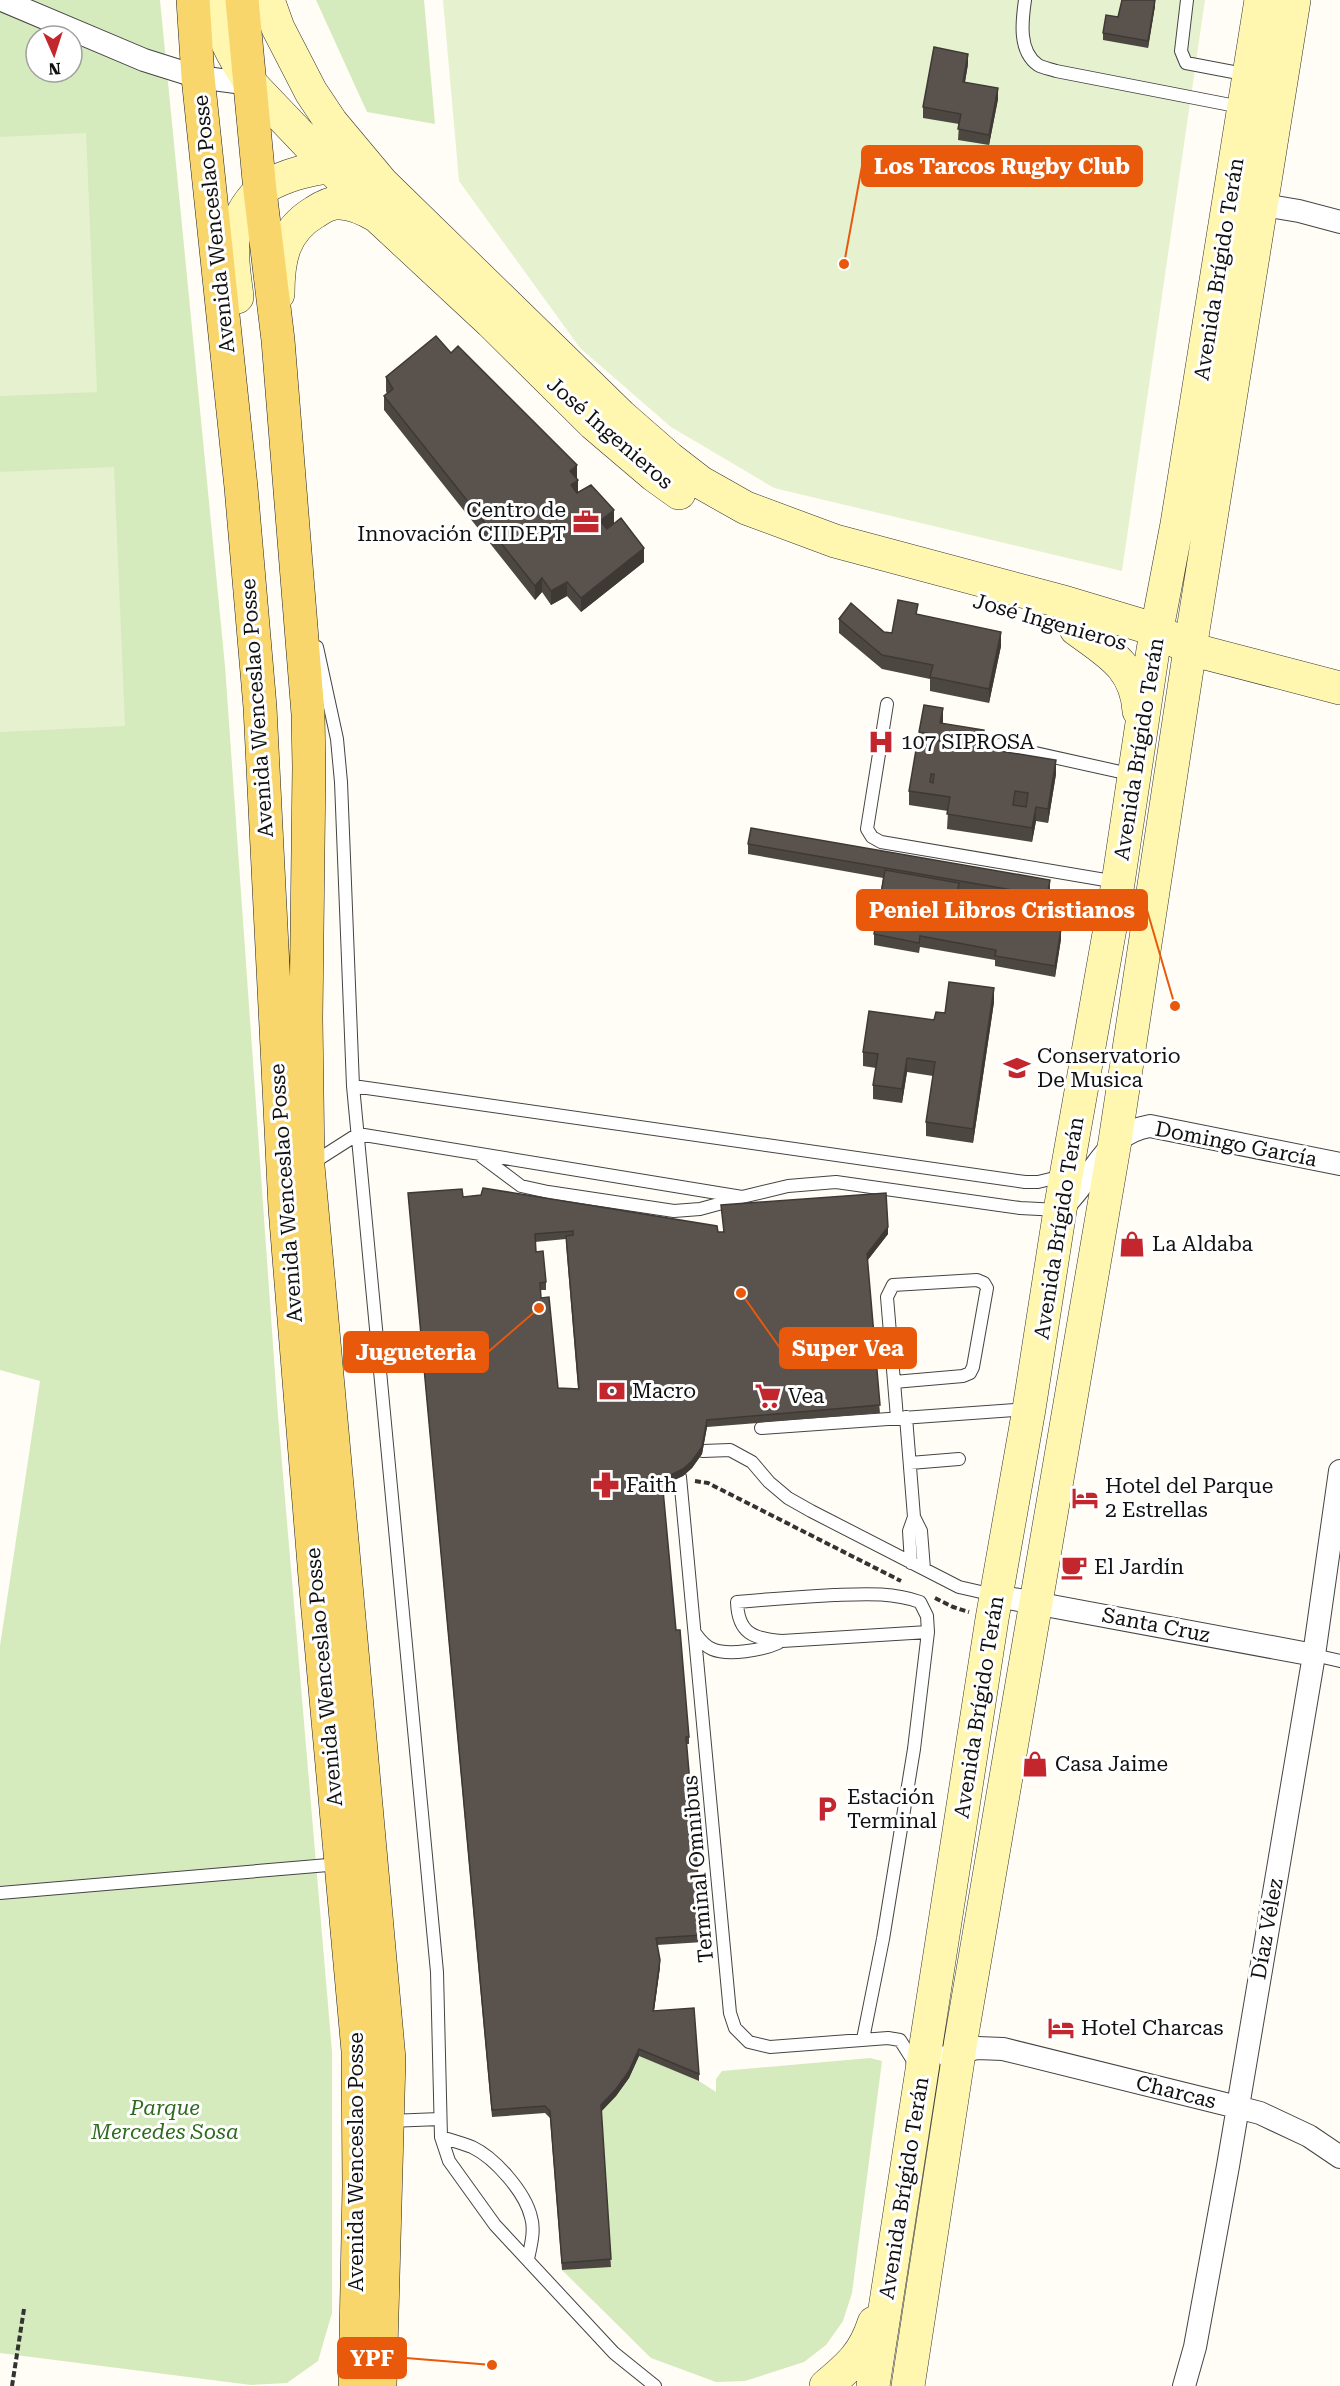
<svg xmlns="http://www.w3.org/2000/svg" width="1340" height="2386" font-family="'Roboto Serif',serif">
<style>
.green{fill:#d5ebbd;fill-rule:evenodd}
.pitch{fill:#e6f2cf}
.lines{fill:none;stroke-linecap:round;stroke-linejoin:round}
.lane-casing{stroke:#444;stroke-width:14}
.street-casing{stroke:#444;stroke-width:24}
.secondary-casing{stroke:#333;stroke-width:34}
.primary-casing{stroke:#222;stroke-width:34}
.path{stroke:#333;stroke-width:4;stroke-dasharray:6 3;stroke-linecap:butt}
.lane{stroke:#fff;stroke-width:12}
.street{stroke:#fff;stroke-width:22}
.secondary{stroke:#fff6b0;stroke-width:33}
.primary{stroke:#f9d66b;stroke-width:33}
.wall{fill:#4d4742;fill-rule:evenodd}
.shaded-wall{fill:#3f3936}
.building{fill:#5a524d;stroke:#3f3936;stroke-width:1.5;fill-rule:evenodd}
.labels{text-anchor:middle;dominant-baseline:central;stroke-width:6;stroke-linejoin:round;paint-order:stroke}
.street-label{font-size:21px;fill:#111;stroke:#fff}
.poi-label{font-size:21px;fill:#111;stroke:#fff;text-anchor:start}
.park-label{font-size:21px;font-style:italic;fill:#2f6b1f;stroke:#fff}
.leader{fill:none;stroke:#e8590c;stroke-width:2}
.callout-dot{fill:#e8590c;stroke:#fff;stroke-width:2}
.callout{fill:#e8590c;stroke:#e8590c;stroke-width:2}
.callout-label{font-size:22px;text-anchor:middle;font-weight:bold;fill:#fff}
</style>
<rect width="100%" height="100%" fill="#fffdf5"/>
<path class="green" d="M 0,0 L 160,0 L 225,666 L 278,1416 L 332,2052 L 332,2313 L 318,2361 L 287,2383 L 251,2385 L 0,2353 L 0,1646 L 40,1381 L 0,1370 ZM 36,36 L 72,36 L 72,72 L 36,72 Z
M 316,0 L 424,0 L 435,124 L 367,112 Z
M 639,2056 L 699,2081 L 716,2092 L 716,2079 L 722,2071 L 870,2058 L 882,2061 L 852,2293 L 843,2321 L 826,2345 L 804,2362 L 745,2381 L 716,2382 L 651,2358 L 562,2270 L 611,2266 L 601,2112 C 617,2095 629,2078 639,2056 Z"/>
<path class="pitch" d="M 443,0 L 1205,0 L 1122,571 L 774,488 L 671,427 L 580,348 L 459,181 Z
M 86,133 L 97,392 L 0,396 L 0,137 Z
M 114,467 L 125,726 L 0,732 L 0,472 Z"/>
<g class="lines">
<g class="lane-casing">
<path id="lane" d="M 1025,0 C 1022,21 1018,51 1038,65 C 1043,68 1051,69 1056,71 L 1241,107
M 1187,0 L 1181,51 L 1186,63 L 1249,75
M 317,647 L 337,739 L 341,782 L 353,1086 L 437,1972 L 441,2137 L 449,2161 L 495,2225 L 614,2353 L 655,2386
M 887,704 L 867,829 L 872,837 L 881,842 L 1117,882
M 999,745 L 1134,775
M 353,1086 L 1025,1182 L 1038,1182 L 1063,1176
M 482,1157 L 521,1186 L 548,1192 L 674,1211 L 700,1209 L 737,1199
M 311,1164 L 358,1134 L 742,1197 L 788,1186 L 836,1182 L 1020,1208 L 1059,1210
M 894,1382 L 963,1376 L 970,1373 L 973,1367 L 987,1288 L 984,1283 L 977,1280 L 893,1285 L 887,1297 L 897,1418
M 906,1417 L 914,1517 L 921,1531 L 924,1569
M 761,1428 L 1029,1409
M 703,1451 L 730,1450 L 752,1462 L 769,1482 L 788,1498 L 811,1511 L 959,1587 L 994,1595
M 910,1463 L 959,1459
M 680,1477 L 730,2013 L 735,2028 L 749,2042 L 770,2047 L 888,2038 L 900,2040 L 912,2059 L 913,2066
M 911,1563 L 909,1531 L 914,1517
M 695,1633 C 700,1640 705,1646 712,1649 C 728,1656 763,1650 778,1643
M 1314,1655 L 1340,1661
M 0,1893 L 340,1864
M 863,2039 L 883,1939 L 914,1749 L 928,1632 L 927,1616 L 920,1602 C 892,1592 864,1594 834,1595 C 801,1597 769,1599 737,1602 C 738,1633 753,1639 782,1641 L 928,1632
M 389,2121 L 440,2119
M 441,2137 C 451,2140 462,2143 472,2147 C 495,2158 525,2192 531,2217 C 535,2230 531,2245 528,2259"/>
</g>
<g class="street-casing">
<path id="street" d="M 2,0 L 144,60 L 198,77 L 251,84
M 1246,202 L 1299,211 L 1340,222
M 1061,1209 C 1068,1201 1076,1193 1082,1184 C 1103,1158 1114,1132 1150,1126 L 1340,1164
M 997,1596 L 1314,1655
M 948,2056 L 977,2048 L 1003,2049 L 1237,2107 L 1260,2113 L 1309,2136 L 1340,2157
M 1184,2386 L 1195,2347 L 1228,2166 L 1314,1655 L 1340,1471"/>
</g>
<g class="secondary-casing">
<path id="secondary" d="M 214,0 C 219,31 234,58 251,84 L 377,216 L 491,322 L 594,424 L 654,475 L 679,493
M 268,0 L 278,28 L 311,92 L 331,122 L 382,183 L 621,416 L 669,458 L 700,482 L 746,508 L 835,541 L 1067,603 L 1157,630 L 1190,649 L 1340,688
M 278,294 C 278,259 283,231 315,212 C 321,208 329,203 337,203 C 351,202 365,209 377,216
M 237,297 C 235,279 231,259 233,241 C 235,224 247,203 259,192 C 275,177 327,162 347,168
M 1076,629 C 1109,653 1136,667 1139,711
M 826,2386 C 850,2366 864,2354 874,2323
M 873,2386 L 992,1619 L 1029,1409 L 1060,1210 L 1118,883 L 1153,650 L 1177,524 L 1261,0
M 908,2386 L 961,2040 L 1115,1141 L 1190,649 L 1294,0"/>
</g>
<g class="primary-casing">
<path id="primary" d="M 193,0 L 198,77 L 241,487 L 260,707 L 285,1208 L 315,1577 L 358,2051 L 359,2186 L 355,2386
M 242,0 L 260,191 L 278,340 L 308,714 L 309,767 L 306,1018 L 308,1166 L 389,2059 L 380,2386"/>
</g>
<path class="path" d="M 695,1481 L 708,1483 L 901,1581
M 935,1598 L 953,1607 L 969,1612
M 12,2386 L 24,2309"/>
<use href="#lane" class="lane"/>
<use href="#street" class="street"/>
<use href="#secondary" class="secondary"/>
<use href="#primary" class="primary"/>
</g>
<path class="wall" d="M 1155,6 L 1148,48 L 1103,40 L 1103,33 Z
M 968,64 L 965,82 L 998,99 L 989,145 L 958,140 L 959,124 L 923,118 L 923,107 Z
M 451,353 L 577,478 L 578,493 L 614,524 L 644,562 L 581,612 L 567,596 L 551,605 L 542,592 L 535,600 L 384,410 L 384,396 L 387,394 L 386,391 L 386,377 Z
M 918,615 L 1001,646 L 989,703 L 930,691 L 930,679 L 882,669 L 839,633 L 839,619 L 884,632 L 892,633 Z
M 942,724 L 984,744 L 983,748 L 1056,774 L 1048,823 L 1036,821 L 1032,842 L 947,829 L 948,811 L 909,805 L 909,791 L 919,738 L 919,732 Z
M 748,844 L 1050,891 L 1047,907 L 959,891 L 958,894 L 1058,922 L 1056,929 L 1061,939 L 1055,977 L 995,966 L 995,960 L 920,947 L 919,953 L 874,945 L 874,934 L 883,878 L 748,854 Z
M 994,1002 L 973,1143 L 926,1136 L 926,1122 L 933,1076 L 907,1072 L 902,1103 L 873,1099 L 873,1085 L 876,1068 L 863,1066 L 863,1052 L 934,1020 L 945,1013 Z
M 408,1193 L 463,1197 L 718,1232 L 724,1232 L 721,1205 L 888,1234 L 867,1261 L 880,1413 L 707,1427 L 702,1454 L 692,1468 L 683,1476 L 662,1485 L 676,1630 L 689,1737 L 689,1744 L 686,1744 L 703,1942 L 657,1945 L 660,1967 L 654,2011 L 699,2074 L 699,2081 L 639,2056 L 629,2078 L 616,2096 L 601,2111 L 611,2267 L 562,2270 L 550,2118 L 545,2113 L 492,2117 ZM 566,1239 L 566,1243 L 578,1389 L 558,1388 L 541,1298 L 540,1290 L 546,1290 L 546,1282 L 536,1252 L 535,1242 Z"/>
<path class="shaded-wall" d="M 1155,0 L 1155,6 L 1148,48 L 1148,41 Z
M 968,54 L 968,64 L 963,93 L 963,82 Z
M 998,88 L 998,99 L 989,145 L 989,135 Z
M 577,465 L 577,479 L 570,471 Z
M 578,480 L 578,494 L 571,499 L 571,485 Z
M 614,510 L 614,524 L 600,535 L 600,521 Z
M 644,548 L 644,562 L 581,612 L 581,598 Z
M 542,578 L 542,592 L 535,600 L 535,586 Z
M 567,582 L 567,596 L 551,605 L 551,591 Z
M 1001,632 L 1001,646 L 989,703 L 989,689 Z
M 943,708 L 943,722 L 940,737 L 940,723 Z
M 984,730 L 984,744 L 981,762 L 981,748 Z
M 1056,760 L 1056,774 L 1048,823 L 1048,809 Z
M 1036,807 L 1036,821 L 1032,842 L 1032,828 Z
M 1050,880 L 1050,891 L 1047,907 L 1047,896 Z
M 1058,911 L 1058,922 L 1054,940 L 1054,929 Z
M 1061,929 L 1061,939 L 1055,977 L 1055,966 Z
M 994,988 L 994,1002 L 973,1143 L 973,1129 Z
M 907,1058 L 907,1072 L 902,1103 L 902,1089 Z
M 888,1227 L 888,1234 L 867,1261 L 867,1254 Z
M 707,1420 L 707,1427 L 702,1454 L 692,1468 L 683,1476 L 662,1486 L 662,1479 Z
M 660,1960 L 660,1967 L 653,2018 L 653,2011 Z
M 639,2049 L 639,2056 L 629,2078 L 616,2096 L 601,2112 L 601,2105 Z"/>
<path class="building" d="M 1122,0 L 1155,0 L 1148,41 L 1103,33 L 1106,15 L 1118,17 Z
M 934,47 L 968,54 L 963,82 L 998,88 L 989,135 L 958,129 L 961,114 L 923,107 Z
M 436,336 L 451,353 L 458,346 L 577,465 L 570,471 L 578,480 L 571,485 L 577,493 L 591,485 L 614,510 L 600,521 L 607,529 L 621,518 L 644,548 L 581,598 L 567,582 L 551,591 L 542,578 L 535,586 L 384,396 L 393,389 L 386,377 Z
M 898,600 L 918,604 L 916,614 L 1001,632 L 989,689 L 930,677 L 933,665 L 882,655 L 839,619 L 851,603 L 884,632 L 892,633 Z
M 924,705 L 943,708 L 940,723 L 984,730 L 981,748 L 1056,760 L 1048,809 L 1036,807 L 1032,828 L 947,814 L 950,797 L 909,791 L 918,738 L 967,745 L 967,740 L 919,732 ZM 931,774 L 934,774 L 933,783 L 930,782 ZM 1015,791 L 1028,793 L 1026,807 L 1013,805 Z
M 751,828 L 1050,880 L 1047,896 L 748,844 Z
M 885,870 L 959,883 L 957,894 L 1058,911 L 1054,929 L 1061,929 L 1055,966 L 995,956 L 996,950 L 920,936 L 919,943 L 874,934 Z
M 949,982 L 994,988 L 973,1129 L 926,1122 L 935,1062 L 907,1058 L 902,1089 L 873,1085 L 878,1054 L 863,1052 L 869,1011 L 934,1020 L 936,1012 L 945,1013 Z
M 483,1188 L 717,1226 L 718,1232 L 724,1232 L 721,1205 L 886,1193 L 888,1227 L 867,1254 L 880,1405 L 707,1420 L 702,1447 L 692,1461 L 683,1469 L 662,1479 L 676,1630 L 680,1630 L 689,1737 L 686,1737 L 703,1935 L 656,1938 L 660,1960 L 653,2011 L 694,2008 L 699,2074 L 639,2049 L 629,2071 L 616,2089 L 601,2105 L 611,2259 L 562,2263 L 550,2111 L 545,2106 L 492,2110 L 408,1193 L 462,1189 L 463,1197 L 481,1195 ZM 573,1231 L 573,1235 L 566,1236 L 579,1389 L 558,1388 L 549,1297 L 541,1298 L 540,1283 L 546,1282 L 543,1251 L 536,1252 L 535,1234 Z"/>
<defs>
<g id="office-bare" transform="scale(2.07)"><path d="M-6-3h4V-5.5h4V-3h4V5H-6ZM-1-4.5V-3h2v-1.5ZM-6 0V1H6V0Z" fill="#c4262e" stroke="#fff" stroke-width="2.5" paint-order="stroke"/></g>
<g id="hospital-bare" transform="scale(2.07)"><path d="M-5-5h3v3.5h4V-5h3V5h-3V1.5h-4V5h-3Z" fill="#c4262e" stroke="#fff" stroke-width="2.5" paint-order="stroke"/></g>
<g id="university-bare" transform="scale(2.07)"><path d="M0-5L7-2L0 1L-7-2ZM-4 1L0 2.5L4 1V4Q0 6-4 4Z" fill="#c4262e" stroke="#fff" stroke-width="2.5" paint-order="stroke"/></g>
<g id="shop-bare" transform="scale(2.07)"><path d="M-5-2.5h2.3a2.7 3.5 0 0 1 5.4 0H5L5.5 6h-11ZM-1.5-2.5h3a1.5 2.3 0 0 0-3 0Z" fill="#c4262e" stroke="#fff" stroke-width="2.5" paint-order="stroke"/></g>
<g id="bank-bare" transform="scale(2.07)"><path d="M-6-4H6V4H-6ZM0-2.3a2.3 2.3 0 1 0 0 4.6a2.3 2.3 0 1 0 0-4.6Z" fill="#c4262e" stroke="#fff" stroke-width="2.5" paint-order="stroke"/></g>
<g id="supermarket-bare" transform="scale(2.07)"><path d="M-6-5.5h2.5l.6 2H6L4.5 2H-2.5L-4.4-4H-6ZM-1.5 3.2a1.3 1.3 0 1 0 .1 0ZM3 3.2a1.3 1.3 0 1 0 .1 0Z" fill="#c4262e" stroke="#fff" stroke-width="2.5" paint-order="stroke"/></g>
<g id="pharmacy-bare" transform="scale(2.07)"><path d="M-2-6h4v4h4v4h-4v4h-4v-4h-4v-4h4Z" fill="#c4262e" stroke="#fff" stroke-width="2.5" paint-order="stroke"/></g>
<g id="hotel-bare" transform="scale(2.07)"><path d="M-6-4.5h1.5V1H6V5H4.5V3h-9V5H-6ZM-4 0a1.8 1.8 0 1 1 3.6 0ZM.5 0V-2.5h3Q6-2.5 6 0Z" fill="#c4262e" stroke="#fff" stroke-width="2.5" paint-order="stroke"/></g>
<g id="cafe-bare" transform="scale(2.07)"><path d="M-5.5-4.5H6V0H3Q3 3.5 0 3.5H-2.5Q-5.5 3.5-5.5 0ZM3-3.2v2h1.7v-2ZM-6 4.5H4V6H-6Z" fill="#c4262e" stroke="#fff" stroke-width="2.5" paint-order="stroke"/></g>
<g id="parking-bare" transform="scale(2.07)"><path d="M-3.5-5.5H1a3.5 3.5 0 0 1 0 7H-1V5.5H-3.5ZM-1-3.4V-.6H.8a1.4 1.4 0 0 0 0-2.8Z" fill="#c4262e" stroke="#fff" stroke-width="2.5" paint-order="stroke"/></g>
</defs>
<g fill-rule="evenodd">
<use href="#office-bare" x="586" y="522"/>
<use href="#hospital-bare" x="881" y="742"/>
<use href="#university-bare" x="1017" y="1068"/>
<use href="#shop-bare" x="1132" y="1244"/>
<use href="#bank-bare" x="612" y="1391"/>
<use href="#supermarket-bare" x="768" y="1396"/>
<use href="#pharmacy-bare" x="606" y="1485"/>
<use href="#hotel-bare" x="1085" y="1498"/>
<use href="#cafe-bare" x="1074" y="1567"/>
<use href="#shop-bare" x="1035" y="1764"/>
<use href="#parking-bare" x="827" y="1809"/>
<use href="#hotel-bare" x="1061" y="2028"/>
</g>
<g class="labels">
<g class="street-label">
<text transform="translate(214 224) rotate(-96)">Avenida Wenceslao Posse</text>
<text transform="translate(1219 269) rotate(-81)">Avenida Brígido Terán</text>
<text transform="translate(610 433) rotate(41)">José Ingenieros</text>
<text transform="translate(1050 622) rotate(16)">José Ingenieros</text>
<text transform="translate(257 708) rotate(-94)">Avenida Wenceslao Posse</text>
<text transform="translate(1139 749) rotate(-81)">Avenida Brígido Terán</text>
<text transform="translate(1236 1144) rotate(11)">Domingo García</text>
<text transform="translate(286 1193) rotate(-94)">Avenida Wenceslao Posse</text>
<text transform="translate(1059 1228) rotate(-81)">Avenida Brígido Terán</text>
<text transform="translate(1156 1625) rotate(11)">Santa Cruz</text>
<text transform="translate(324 1677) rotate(-95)">Avenida Wenceslao Posse</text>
<text transform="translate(979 1707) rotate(-81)">Avenida Brígido Terán</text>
<text transform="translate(698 1869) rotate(-95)">Terminal Omnibus</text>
<text transform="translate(1267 1929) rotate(-80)">Díaz Vélez</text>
<text transform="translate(1176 2092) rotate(14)">Charcas</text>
<text transform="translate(356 2162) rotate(-90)">Avenida Wenceslao Posse</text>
<text transform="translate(904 2188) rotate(-81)">Avenida Brígido Terán</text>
</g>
<g class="poi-label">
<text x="566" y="510" text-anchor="end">Centro de<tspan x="566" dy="24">Innovación CIIDEPT</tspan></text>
<text x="901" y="742">107 SIPROSA</text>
<text x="1037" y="1056">Conservatorio<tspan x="1037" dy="24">De Musica</tspan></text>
<text x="1152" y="1244">La Aldaba</text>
<text x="632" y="1391">Macro</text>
<text x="788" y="1396">Vea</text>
<text x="626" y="1485">Faith</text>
<text x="1105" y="1486">Hotel del Parque<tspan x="1105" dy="24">2 Estrellas</tspan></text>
<text x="1094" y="1567">El Jardín</text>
<text x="1055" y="1764">Casa Jaime</text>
<text x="847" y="1797">Estación<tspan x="847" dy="24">Terminal</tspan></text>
<text x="1081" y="2028">Hotel Charcas</text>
</g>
<g class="park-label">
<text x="165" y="2108">Parque<tspan x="165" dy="24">Mercedes Sosa</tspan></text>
</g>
</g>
<path class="leader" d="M844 264L862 166M1175 1006L1147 910M741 1293L780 1348M539 1308L488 1352M492 2365L406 2358"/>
<g class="callout-dot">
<circle cx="844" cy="264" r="6"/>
<circle cx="1175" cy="1006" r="6"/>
<circle cx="741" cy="1293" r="6"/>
<circle cx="539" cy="1308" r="6"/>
<circle cx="492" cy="2365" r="6"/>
</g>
<g class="callout">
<rect x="862" y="146" width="280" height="40" rx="6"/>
<rect x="857" y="890" width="290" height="40" rx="6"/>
<rect x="780" y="1328" width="136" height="40" rx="6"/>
<rect x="344" y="1332" width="144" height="40" rx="6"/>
<rect x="338" y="2338" width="68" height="40" rx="6"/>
</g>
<g class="callout-label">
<text x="1002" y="174">Los Tarcos Rugby Club</text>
<text x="1002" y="918">Peniel Libros Cristianos</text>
<text x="848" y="1356">Super Vea</text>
<text x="416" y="1360">Jugueteria</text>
<text x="372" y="2366">YPF</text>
</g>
<g transform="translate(54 54) rotate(177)"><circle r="28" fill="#ffffff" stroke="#a0a0a0" stroke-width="1.5"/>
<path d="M0-4.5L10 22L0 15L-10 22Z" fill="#c4262e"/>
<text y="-9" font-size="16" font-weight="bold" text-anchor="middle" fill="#111111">N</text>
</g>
</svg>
